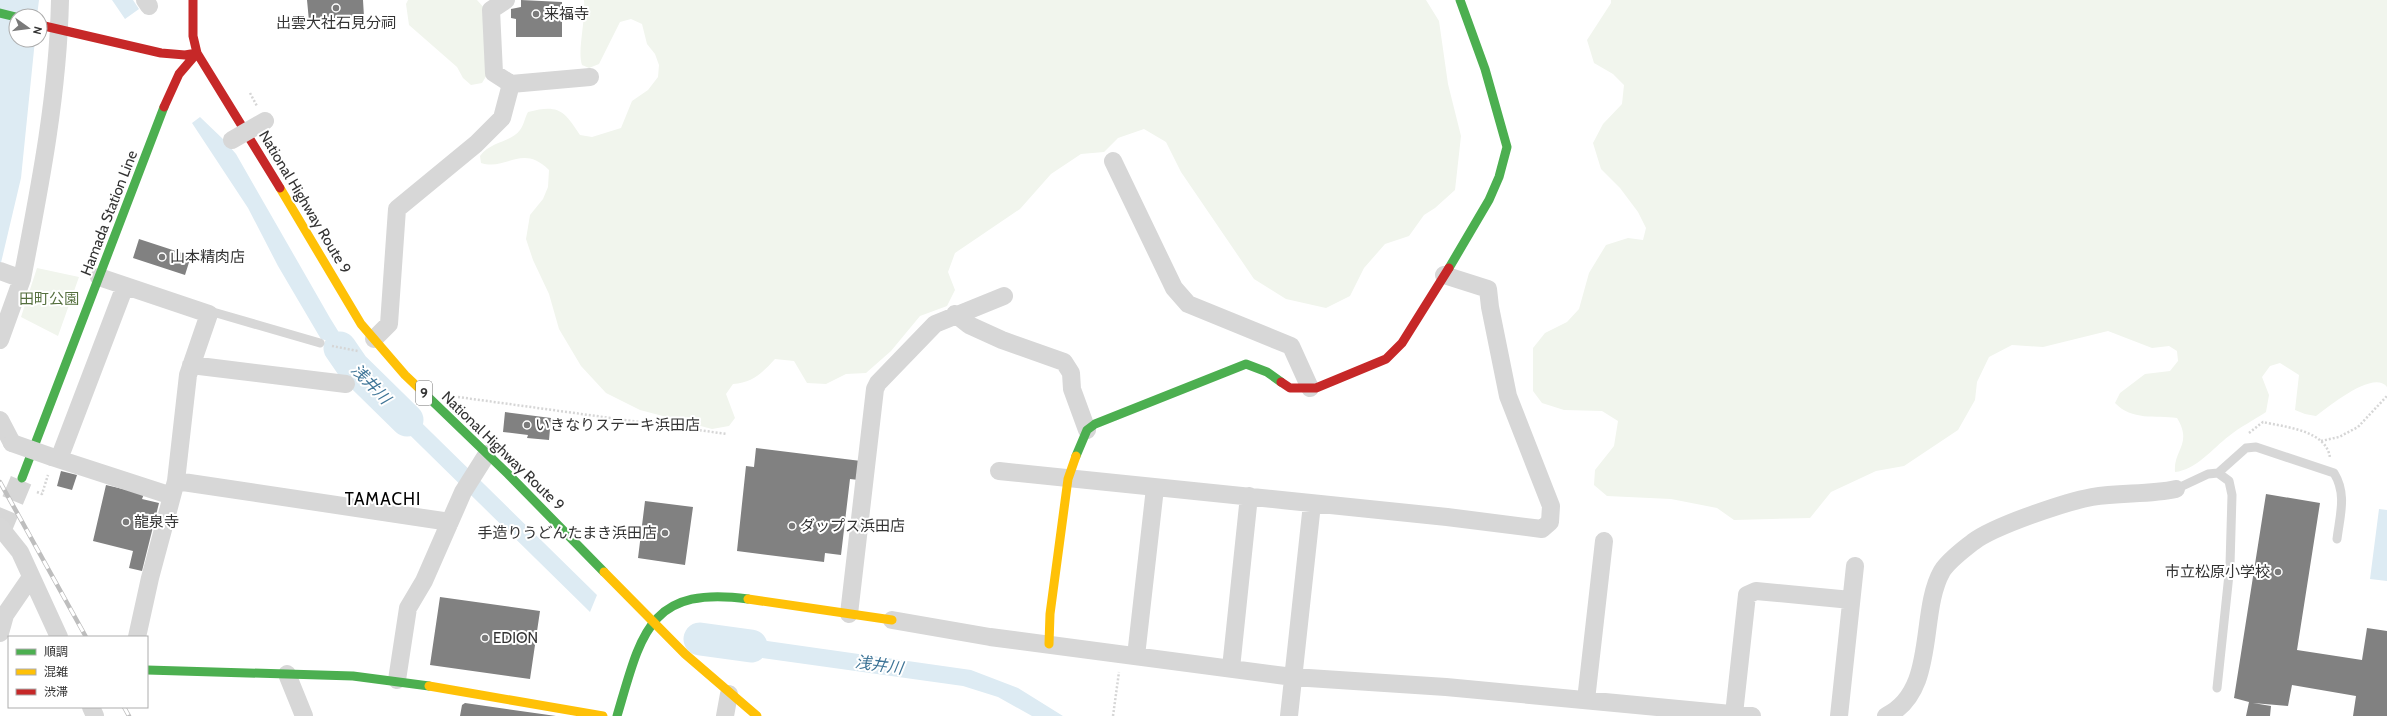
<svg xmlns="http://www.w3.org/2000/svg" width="2387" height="716" font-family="Cabin,'Noto Sans JP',sans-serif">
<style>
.green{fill:#f1f5ed}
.water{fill:#ddebf3}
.pier{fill:#fff}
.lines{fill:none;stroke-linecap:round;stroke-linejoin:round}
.river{stroke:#ddebf3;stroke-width:33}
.building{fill:#818181}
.secondary-tunnel{stroke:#d6d6d6;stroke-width:22;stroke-dasharray:22 11;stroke-linecap:butt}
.path{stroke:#d6d6d6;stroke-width:2.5;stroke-dasharray:2 2;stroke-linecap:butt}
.lane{stroke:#d7d7d7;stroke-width:9}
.street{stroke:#d7d7d7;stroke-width:18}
.fast{stroke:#4caf50;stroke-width:9}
.slow{stroke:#ffc107;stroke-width:9}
.jam{stroke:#c62828;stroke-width:9}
.rail-casing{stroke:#bebebe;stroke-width:4.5}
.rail{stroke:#fff;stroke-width:3;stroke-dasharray:9;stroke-linecap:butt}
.street-bridge{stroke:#d7d7d7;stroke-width:18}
.poi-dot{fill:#7a7a7a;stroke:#fff;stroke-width:1.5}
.labels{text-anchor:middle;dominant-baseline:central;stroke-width:4;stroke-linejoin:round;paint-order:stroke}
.shield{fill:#fff;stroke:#707070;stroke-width:1}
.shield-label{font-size:14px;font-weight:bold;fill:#333}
.poi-label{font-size:15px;fill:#333;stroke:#fff;text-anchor:start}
.street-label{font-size:15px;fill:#333;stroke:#fff}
.park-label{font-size:15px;fill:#56703f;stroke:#fff}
.water-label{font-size:16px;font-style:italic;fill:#3f7597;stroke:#fff}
.quarter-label{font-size:17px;letter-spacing:1px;fill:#000;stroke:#fff}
</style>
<rect width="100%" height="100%" fill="#fff"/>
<path class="green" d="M 408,0 L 477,0 L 486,10 L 490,70 L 482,83 L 471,85 L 463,78 L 457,67 L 409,25 L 406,4 Z
M 584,0 L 1426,0 L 1439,21 L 1448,84 L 1461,136 L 1455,190 L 1435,208 L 1424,215 L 1409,236 L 1385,244 L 1364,268 L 1350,296 L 1326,308 L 1286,299 L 1254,279 L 1181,172 L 1166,142 L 1144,129 L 1118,138 L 1104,152 L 1081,154 L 1051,174 L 1020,209 L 955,253 L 948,272 L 955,290 L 947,306 L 920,316 L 891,351 L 866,373 L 846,374 L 826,384 L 807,383 L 794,361 L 775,359 C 763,372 753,383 733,384 L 726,394 L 735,418 L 729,426 L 712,429 L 640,410 L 606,393 L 581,366 L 559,329 L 549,294 L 533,260 L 526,239 L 530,215 L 543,199 L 548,187 L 549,170 C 522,143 507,171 481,163 L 480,156 C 491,141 510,143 520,130 C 524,125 525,117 528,112 C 558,104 564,110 580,135 L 592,137 L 621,128 L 632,101 L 648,90 L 658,77 L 659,65 L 655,54 L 647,44 L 642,24 L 631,19 L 620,22 L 599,64 L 589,68 L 582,65 C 577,51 586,20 584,0 Z
M 1611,0 L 2387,0 L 2387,387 C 2374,369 2328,407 2316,416 L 2305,414 L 2295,410 L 2299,375 L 2280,363 L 2270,366 L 2262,377 L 2269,395 L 2266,412 C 2254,420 2240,427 2229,436 C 2213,448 2196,470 2175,472 C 2173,450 2193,444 2177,418 C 2155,415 2132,421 2115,403 L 2120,393 L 2145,374 L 2170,371 L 2178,361 L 2177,351 L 2169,346 L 2152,348 L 2108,331 L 2043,347 L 2012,345 L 1989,357 L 1977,382 L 1975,400 L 1958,430 L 1904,466 L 1876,471 L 1831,492 L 1810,518 L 1734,520 L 1717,508 L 1671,499 L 1607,496 L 1594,485 L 1595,470 L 1614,446 L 1618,421 L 1602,411 L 1564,410 L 1542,403 L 1533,391 L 1533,348 L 1545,333 L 1567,322 L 1579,309 L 1589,273 L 1606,245 L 1628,238 L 1643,240 L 1646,228 L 1638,212 L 1620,188 L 1601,169 L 1593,143 L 1603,124 L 1622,104 L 1624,85 L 1613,74 L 1594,63 L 1587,40 L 1611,3 Z
M 37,268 L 79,277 L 58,336 L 21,317 Z"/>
<path class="water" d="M 0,0 L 39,0 L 37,16 L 16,16 L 16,40 L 35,40 L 21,178 L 0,267 Z
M 112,0 L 133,0 L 139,9 L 125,19 Z
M 200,117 L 224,140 L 236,154 L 330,318 L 343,339 L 376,377 L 363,388 L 328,351 L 278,266 L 248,208 L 192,123 Z
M 381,383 L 597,595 L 590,612 L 368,394 Z
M 2379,509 L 2387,510 L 2387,581 L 2370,579 Z
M 697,631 L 971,670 L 1018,688 L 1063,716 L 1032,716 L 998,697 L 963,686 L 719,652 Z"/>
<path class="pier" d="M 319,339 L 350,344 L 359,356 L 324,348 Z"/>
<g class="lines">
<path class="river" d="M 340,348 L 353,367 L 407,420
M 700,639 L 751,646"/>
</g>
<path class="building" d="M 307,0 L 363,0 L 364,17 L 309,21 Z
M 521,0 L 562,2 L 562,37 L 516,37 L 516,19 L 511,18 L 511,9 L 521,7 Z
M 139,239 L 191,256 L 185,275 L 133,258 Z
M 505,412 L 551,418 L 549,440 L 527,438 L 528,435 L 503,432 Z
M 756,448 L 861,461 L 859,480 L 850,479 L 841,555 L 825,553 L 824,562 L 737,551 L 746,466 L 754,467 Z
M 61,471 L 77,475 L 72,490 L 57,486 Z
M 106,485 L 144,494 L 142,499 L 159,503 L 142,571 L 129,568 L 133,551 L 93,541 Z
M 2266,494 L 2320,503 L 2297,650 L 2362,660 L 2367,628 L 2387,631 L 2387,716 L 2353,716 L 2356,696 L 2292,685 L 2288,706 L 2253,703 L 2271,706 L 2270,716 L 2246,716 L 2249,702 L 2234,698 Z
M 645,501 L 693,507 L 685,565 L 638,558 Z
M 440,597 L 540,611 L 530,679 L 430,665 Z
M 465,703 L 556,716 L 460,716 L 462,705 Z"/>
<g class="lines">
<path class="secondary-tunnel" d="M 0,531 L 22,478"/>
<path class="path" d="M 250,93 L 257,106
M 332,346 L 358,351
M 458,397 L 727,434
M 2249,433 L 2263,422 C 2284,427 2327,430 2330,458
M 2321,441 L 2339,437 L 2358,427 L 2387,396
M 37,492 L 42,494 L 48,475
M 1113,716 L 1119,672"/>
<path class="lane" d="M 209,314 L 213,312 L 320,343
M 2218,473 L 2246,448 L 2256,447 L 2334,473 C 2347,494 2340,515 2337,539
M 2176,489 L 2208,474 L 2218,473 L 2229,481 L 2232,495 L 2230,565 L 2217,688"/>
<path class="street" d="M 145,0 L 149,6
M 506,0 L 491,10 L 494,73 L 511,84 L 590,77
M 1113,161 L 1174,288 L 1188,304 L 1291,346 L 1310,388
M 0,271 L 22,279 C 40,186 58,95 60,0
M 955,314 L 969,325 L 1002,340 L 1064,362 L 1071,373 L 1072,389 L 1087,430
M 374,339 L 389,324 L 397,209 L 476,144 L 502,118 L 511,84
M 0,340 L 22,279
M 191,365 L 346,384
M 0,420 L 12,443
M 52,457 L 172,496 L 176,481 L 188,375 L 209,314 L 99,277
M 59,459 L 125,286
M 999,471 L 1447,517 L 1542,529 L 1550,522 L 1551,506 L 1508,396 L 1490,307 L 1488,289 L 1444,275
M 176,481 L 450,522
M 0,527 L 20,552 L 59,637
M 849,614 L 875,389 L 878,383 L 935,324 L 1004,296
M 892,620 L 990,637 L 1293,677 L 1446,687 L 1752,716
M 0,633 L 5,615 L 31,577
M 137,637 L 150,578 L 172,496
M 1136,656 L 1155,488
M 1231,668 L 1249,496
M 287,674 L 304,716
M 397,680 L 408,608 L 424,581 L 463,492 L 487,454
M 1586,700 L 1604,541
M 91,707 L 95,716
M 1734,714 L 1747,595 L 1756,591 L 1851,600
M 725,716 L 729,694
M 1289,716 L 1312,504
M 1839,716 L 1855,566
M 1886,716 C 1938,691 1918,613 1942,571 C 1949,560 1963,550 1973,542 C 1994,526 2065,502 2092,497 C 2120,492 2149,495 2176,489"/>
<path class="fast" d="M 0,13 L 16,17
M 1449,268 L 1489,200 L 1499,177 L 1507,147 L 1485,69 L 1460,0
M 425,394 L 508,474 L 604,572
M 1076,456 L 1087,430 L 1095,424 L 1246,364 L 1267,372 L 1281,382
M 22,478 L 164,107
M 147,670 L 353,676 L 429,686
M 617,716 C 641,635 648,585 748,599"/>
<path class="slow" d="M 280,188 L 361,324 L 405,375 L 425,394
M 604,572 L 685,654 L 757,716
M 748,599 L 892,620
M 1049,644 L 1050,614 L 1068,479 L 1076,456
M 429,686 L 603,716"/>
<path class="jam" d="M 193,0 L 193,36 L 197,53 L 280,188
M 40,25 L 161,53 L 185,55 L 197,53
M 164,107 L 179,74 L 197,53
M 1281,382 L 1290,388 L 1316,388 L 1386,359 L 1402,343 L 1449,268"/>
<g class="rail-casing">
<path id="rail" d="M 0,482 L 86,637
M 124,707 L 129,716"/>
</g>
<use href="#rail" class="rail"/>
<path class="street-bridge" d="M 232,140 L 265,121
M 12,443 L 52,457"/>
</g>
<g class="poi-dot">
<circle cx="336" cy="8" r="4"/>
<circle cx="536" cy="14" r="4"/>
<circle cx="162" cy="257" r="4"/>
<circle cx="527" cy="425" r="4"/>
<circle cx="126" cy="522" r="4"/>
<circle cx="792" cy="526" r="4"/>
<circle cx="665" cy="533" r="4"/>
<circle cx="2278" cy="572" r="4"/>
<circle cx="485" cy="638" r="4"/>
</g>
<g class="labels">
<rect class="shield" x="416" y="381" width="16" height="24" rx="3"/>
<g class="shield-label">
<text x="424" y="393">9</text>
</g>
<g class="poi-label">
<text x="544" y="14">来福寺</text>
<text x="336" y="23" text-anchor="middle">出雲大社石見分祠</text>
<text x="170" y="257">山本精肉店</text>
<text x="535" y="425">いきなりステーキ浜田店</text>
<text x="134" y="522">龍泉寺</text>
<text x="800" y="526">ダップス浜田店</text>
<text x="657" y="533" text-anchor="end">手造りうどんたまき浜田店</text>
<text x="2270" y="572" text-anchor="end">市立松原小学校</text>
<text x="493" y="638">EDION</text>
</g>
<g class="street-label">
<text transform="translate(305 202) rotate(59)">National Highway Route 9</text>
<text transform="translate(109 213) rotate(-69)">Hamada Station Line</text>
<text transform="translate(503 451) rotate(44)">National Highway Route 9</text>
</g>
<g class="park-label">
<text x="49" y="299">田町公園</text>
</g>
<g class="water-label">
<text transform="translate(371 384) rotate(46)">浅井川</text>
<text transform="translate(879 665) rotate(8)">浅井川</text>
</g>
<g class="quarter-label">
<text x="383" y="499">TAMACHI</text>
</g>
</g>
<rect x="8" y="636" width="140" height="72" fill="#ffffff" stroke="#adadad"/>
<rect x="16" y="649" width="20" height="6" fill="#4caf50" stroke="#adadad"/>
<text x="44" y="656" font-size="12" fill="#333333">順調</text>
<rect x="16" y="669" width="20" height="6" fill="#ffc107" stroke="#adadad"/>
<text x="44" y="676" font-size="12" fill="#333333">混雑</text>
<rect x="16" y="689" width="20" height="6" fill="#c62828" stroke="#adadad"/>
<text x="44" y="696" font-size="12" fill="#333333">渋滞</text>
<g transform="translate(28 28) rotate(104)"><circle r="19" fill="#ffffff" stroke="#adadad"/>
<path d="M0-3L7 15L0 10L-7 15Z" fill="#7a7a7a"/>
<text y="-6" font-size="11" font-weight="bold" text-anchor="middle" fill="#333333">N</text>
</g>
</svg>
